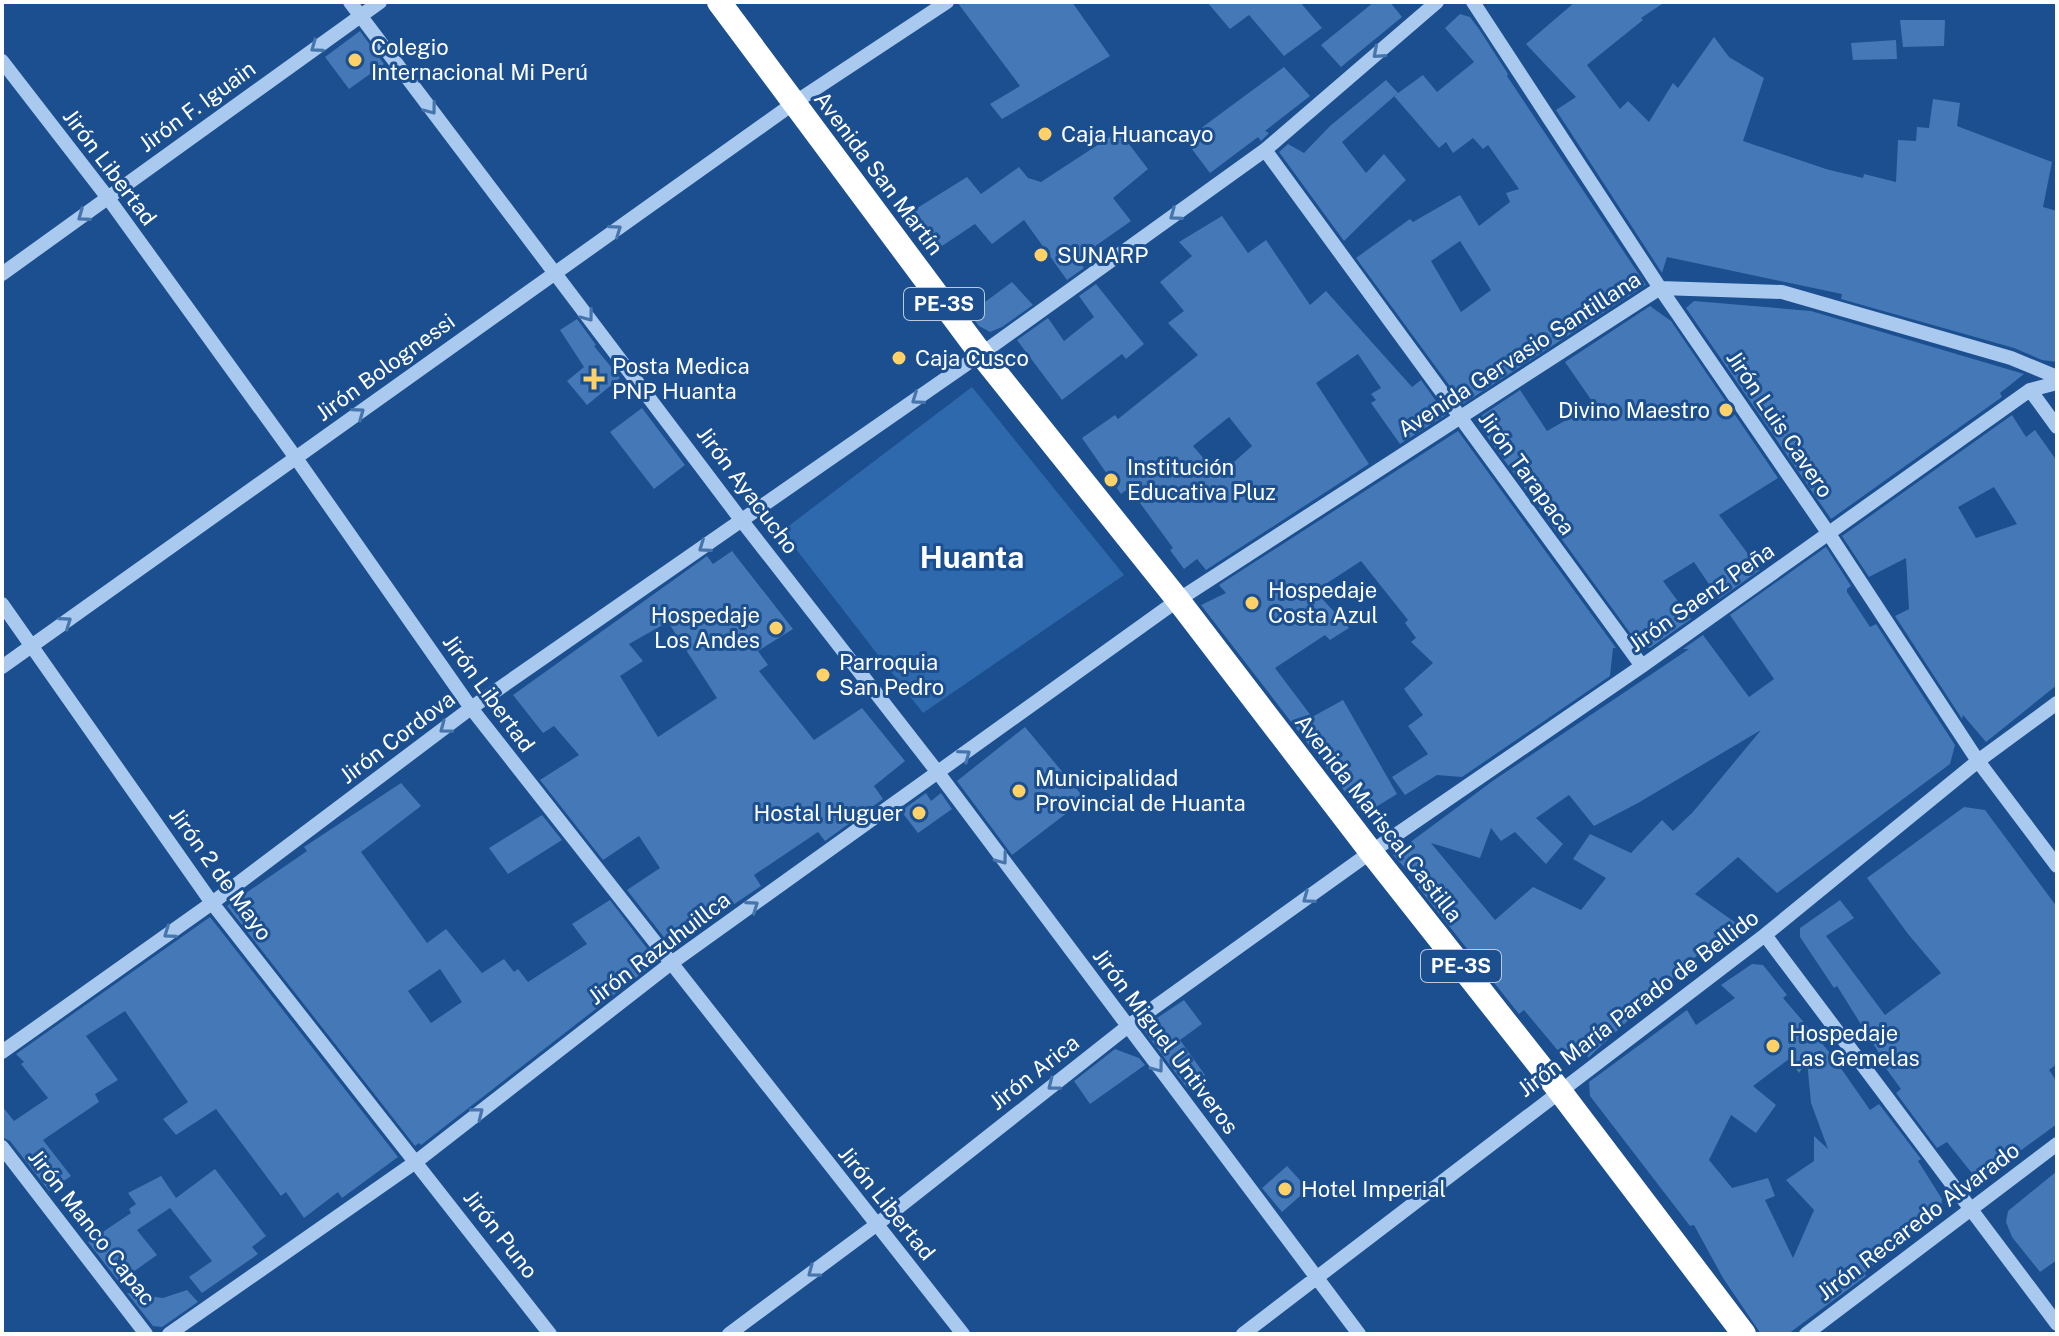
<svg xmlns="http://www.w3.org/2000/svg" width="2059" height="1336" font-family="'Public Sans',sans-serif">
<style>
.green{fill:#2e69ad}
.building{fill:#4478b7;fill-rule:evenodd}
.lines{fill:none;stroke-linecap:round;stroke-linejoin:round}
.minor{stroke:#a9c9ee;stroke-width:14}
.highway{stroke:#fff;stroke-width:24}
.oneway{stroke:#4674ac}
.poi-dot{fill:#ffd166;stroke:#1b4f8f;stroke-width:3}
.labels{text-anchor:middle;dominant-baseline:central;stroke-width:6;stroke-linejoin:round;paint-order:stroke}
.shield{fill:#1b4f8f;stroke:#bbcadd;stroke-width:2}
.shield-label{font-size:20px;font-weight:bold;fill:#fff}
.poi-label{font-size:22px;fill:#fff;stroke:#1b4f8f;text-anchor:start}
.street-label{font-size:22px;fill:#fff;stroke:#1b4f8f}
.district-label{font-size:30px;font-weight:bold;fill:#fff;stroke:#1b4f8f}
</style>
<rect width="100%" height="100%" fill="#1b4f8f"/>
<path class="green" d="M 972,387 L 1124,575 L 923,713 L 782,531 Z"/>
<path class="building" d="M 957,2 L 1072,2 L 1110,56 L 1002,119 L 990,104 L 1020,86 Z
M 1207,2 L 1300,2 L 1322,28 L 1284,56 L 1249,15 L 1230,29 Z
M 1374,2 L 1390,2 L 1402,17 L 1341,67 L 1321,45 Z
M 1575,2 L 1665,2 L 1641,18 L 1643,20 L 1587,65 L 1620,109 L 1628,101 L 1649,122 L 1673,83 L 1678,88 L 1714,37 L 1729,57 L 1764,78 L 1743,141 L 1826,169 L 1863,178 L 1864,174 L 1896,182 L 1898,140 L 1916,141 L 1917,127 L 1929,128 L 1933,99 L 1960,103 L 1957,126 L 2052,162 L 2043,207 L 2057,211 L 2057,362 L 2042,360 L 2014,348 L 1841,299 L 1842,294 L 1667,257 L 1662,273 L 1556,110 L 1576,97 L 1526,44 Z
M 1460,14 L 1470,17 L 1479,29 L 1508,74 L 1507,76 L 1646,285 L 1463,404 L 1356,258 L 1410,219 L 1413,222 L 1460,195 L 1479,226 L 1510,202 L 1506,193 L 1519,189 L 1488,145 L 1483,149 L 1473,138 L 1453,153 L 1446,142 L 1439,148 L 1394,96 L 1423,75 L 1437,92 L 1474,62 L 1445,28 ZM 1460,241 L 1491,290 L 1461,312 L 1431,261 Z
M 1900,20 L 1945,20 L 1944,46 L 1903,47 Z
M 360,31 L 384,64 L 349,89 L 325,57 Z
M 1896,40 L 1897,59 L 1853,60 L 1851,43 Z
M 1284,67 L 1310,96 L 1265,131 L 1269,133 L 1261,141 L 1258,137 L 1210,173 L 1185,140 Z
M 1386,80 L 1398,93 L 1342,142 L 1366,173 L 1384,154 L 1406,180 L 1344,241 L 1279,152 L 1288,144 L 1304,153 L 1330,126 Z
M 1119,131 L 1148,169 L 1113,198 L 1131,221 L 1077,259 L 1084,268 L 1067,280 L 1024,220 L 992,244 L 975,224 L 942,246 L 914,210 L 967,177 L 981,194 L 1019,167 L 1028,178 L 1041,182 Z
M 1222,216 L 1248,253 L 1266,240 L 1310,305 L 1326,291 L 1412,387 L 1421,380 L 1446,415 L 1400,444 L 1371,403 L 1376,400 L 1371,394 L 1381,388 L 1358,354 L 1316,383 L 1369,464 L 1206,570 L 1197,559 L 1184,569 L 1170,550 L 1173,548 L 1129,488 L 1121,494 L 1082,438 L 1115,415 L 1118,419 L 1198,355 L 1168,323 L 1184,311 L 1160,282 L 1192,256 L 1179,242 ZM 1229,417 L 1252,446 L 1225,470 L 1223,469 L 1217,474 L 1193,446 Z
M 1012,282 L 1033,305 L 1002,327 L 990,332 L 979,326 L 962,304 L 977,294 L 985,302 Z
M 1096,284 L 1144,344 L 1126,359 L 1122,354 L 1062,400 L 1017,340 L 1048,318 L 1064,341 L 1094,317 L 1079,296 Z
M 1694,301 L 1811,311 L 2024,374 L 2000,393 L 2002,397 L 1831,519 L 1686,308 Z
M 1650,306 L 1671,321 L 1778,478 L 1719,515 L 1760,570 L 1719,599 L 1694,562 L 1663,581 L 1691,619 L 1650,648 L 1641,648 L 1475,420 L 1520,390 L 1547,431 L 1594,404 L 1565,362 Z
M 577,319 L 596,345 L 594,346 L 620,378 L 587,405 L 567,381 L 584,367 L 560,330 Z
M 642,408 L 685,465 L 654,489 L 610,432 Z
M 2012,415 L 2026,437 L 2035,430 L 2057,461 L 2057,685 L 1986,742 L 1963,715 L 1962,719 L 1895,616 L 1909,609 L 1906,558 L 1869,577 L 1842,536 ZM 1994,487 L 2017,524 L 1976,538 L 1958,507 Z
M 1458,431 L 1616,648 L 1613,648 L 1610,676 L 1462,777 L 1437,775 L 1405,795 L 1392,777 L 1428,754 L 1408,726 L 1423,715 L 1404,689 L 1433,663 L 1411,642 L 1416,638 L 1405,623 L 1408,620 L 1361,561 L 1315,591 L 1349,628 L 1330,640 L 1325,635 L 1275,668 L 1312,717 L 1343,700 L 1397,794 L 1363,815 L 1201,605 L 1226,593 L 1219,585 Z
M 1826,547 L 1851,586 L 1847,589 L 1847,592 L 1870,627 L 1876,624 L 1955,745 L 1950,764 L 1777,893 L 1738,857 L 1695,894 L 1736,923 L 1700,953 L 1588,1058 L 1587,1052 L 1570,1065 L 1524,1010 L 1519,1014 L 1418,887 L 1421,885 L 1393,855 L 1494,780 L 1689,649 L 1683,649 L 1703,635 L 1749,697 L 1774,679 L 1730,615 ZM 1761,730 L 1693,812 L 1673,831 L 1662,820 L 1631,853 L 1590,834 L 1573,859 L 1606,878 L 1581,910 L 1533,887 L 1495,920 L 1431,843 L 1480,858 L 1491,828 L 1501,841 L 1515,832 L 1546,864 L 1563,844 L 1536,818 L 1569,795 L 1594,826 L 1638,803 Z
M 732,551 L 793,629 L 758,651 L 768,665 L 759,671 L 814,740 L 862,708 L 905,761 L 874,786 L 883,799 L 825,841 L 818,832 L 754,875 L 761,886 L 696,930 L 697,932 L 673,949 L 627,890 L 660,868 L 639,836 L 603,860 L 540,780 L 579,755 L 554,726 L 543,733 L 513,695 L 707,556 L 713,564 ZM 668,622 L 717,698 L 658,737 L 620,676 L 643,661 L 629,644 Z
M 1025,727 L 1085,799 L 1012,855 L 957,781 Z
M 401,783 L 421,806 L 361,852 L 427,943 L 446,929 L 482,973 L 504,959 L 514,972 L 518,969 L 528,982 L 587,944 L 572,924 L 610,900 L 652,955 L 647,969 L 421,1145 L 419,1143 L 415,1146 L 227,906 L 307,851 L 304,847 ZM 440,969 L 462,1002 L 431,1023 L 408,991 Z
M 926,793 L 931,801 L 941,793 L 952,809 L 918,833 L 901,811 Z
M 1964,807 L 1985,810 L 2057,907 L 2057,1064 L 2049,1070 L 2057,1082 L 2057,1124 L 1986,1176 L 1983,1171 L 1975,1177 L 1947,1142 L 1937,1148 L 1896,1093 L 1901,1089 L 1882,1063 L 1884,1061 L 1837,986 L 1834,988 L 1800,937 L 1800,928 L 1840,900 L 1854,918 L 1826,936 L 1885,1015 L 1941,973 L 1908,934 L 1867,878 Z
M 542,815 L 562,840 L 508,874 L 489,848 Z
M 210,917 L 398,1157 L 342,1198 L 338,1192 L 304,1218 L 286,1192 L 281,1196 L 216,1109 L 176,1135 L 163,1119 L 188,1102 L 125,1011 L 86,1036 L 118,1080 L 95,1094 L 99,1102 L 43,1140 L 71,1176 L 49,1191 L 10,1141 L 2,1137 L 2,1106 L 14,1121 L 48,1098 L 21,1064 L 24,1062 L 16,1054 Z
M 1752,964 L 1763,965 L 1787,995 L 1783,998 L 1831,1054 L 1870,1110 L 1879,1104 L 1921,1159 L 1918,1161 L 1942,1199 L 1941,1213 L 1892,1249 L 1864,1273 L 1866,1276 L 1788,1334 L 1761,1334 L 1723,1278 L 1694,1225 L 1690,1226 L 1590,1096 L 1589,1082 L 1687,1010 L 1696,1025 L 1735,998 L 1721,985 ZM 1789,1059 L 1799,1073 L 1807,1061 L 1811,1103 L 1828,1149 L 1814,1136 L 1814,1161 L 1786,1180 L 1814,1210 L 1793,1258 L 1765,1200 L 1775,1196 L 1768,1178 L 1732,1188 L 1709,1160 L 1731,1115 L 1756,1133 L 1776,1105 L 1753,1086 Z
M 1184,1000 L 1202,1024 L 1180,1040 L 1205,1075 L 1187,1088 L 1142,1028 Z
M 1115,1049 L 1139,1058 L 1145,1065 L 1090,1104 L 1074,1081 Z
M 1287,1166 L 1308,1189 L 1282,1212 L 1262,1188 Z
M 215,1169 L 266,1236 L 252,1247 L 258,1254 L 202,1293 L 189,1277 L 212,1261 L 170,1208 L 137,1230 L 157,1255 L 119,1282 L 88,1242 L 131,1213 L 129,1209 L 136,1204 L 128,1193 L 161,1176 L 176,1198 Z
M 2057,1171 L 2057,1260 L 2040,1272 L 2012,1237 L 2006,1222 L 2008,1211 Z
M 187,1290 L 198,1302 L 162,1327 L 153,1326 L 127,1293 L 163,1298 Z"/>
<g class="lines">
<path class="minor" d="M 350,2 L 742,521 L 939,774 L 1359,1334
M 1473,2 L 1660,288 L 1829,534 L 1978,761 L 2057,866
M 2,61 L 108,198 L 296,458 L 471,708 L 963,1334
M 1265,150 L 1642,666
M 2,274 L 380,2
M 2030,390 L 2057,427
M 2,604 L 212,903 L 550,1334
M 2,667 L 794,103 L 947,2
M 1765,935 L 2057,1324
M 2,1052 L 212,903 L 471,708 L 981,354 L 1265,150 L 1437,2
M 2,1147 L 146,1334
M 169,1334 L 417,1161 L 670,964 L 1178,600 L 1660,288 L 1782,292 L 2011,358 L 2057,377
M 729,1334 L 876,1225 L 1127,1027 L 1371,852 L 1642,666 L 2030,390 L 2057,383
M 1243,1334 L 1765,935 L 1978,761 L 2057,703
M 1806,1334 L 2057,1144"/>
<path class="highway" d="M 719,2 L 981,354 L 1178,600 L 1371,852 L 1559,1090 L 1744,1334"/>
</g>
<defs><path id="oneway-chevron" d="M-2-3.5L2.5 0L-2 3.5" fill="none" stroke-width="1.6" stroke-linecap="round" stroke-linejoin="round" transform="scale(2)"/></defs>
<g class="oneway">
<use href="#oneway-chevron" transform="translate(316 47) rotate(144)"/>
<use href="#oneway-chevron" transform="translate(1378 53) rotate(139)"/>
<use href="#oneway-chevron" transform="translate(431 109) rotate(53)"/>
<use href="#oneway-chevron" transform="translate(1175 215) rotate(144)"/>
<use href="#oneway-chevron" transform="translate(83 216) rotate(144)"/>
<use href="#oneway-chevron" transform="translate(616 230) rotate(-35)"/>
<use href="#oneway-chevron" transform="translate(588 316) rotate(53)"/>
<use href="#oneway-chevron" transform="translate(917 399) rotate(145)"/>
<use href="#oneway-chevron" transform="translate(359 413) rotate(-36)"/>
<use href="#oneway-chevron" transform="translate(704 547) rotate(145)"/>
<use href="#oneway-chevron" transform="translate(66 622) rotate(-35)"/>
<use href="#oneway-chevron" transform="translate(445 728) rotate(143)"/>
<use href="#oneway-chevron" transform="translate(965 755) rotate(-36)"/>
<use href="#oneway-chevron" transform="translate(1002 859) rotate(53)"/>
<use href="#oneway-chevron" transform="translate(1308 898) rotate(144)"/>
<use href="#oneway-chevron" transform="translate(753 906) rotate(-35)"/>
<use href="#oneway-chevron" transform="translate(169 933) rotate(145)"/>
<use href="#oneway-chevron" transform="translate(1158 1067) rotate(53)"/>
<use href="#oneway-chevron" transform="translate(1053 1085) rotate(142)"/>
<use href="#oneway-chevron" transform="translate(478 1113) rotate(-38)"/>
<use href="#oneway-chevron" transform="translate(813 1272) rotate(143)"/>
</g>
<g class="poi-dot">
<circle cx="355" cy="60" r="8"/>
<circle cx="1045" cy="134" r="8"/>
<circle cx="1041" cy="255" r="8"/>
<circle cx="899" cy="358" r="8"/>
<path d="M590 367h8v8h8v8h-8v8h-8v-8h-8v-8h8z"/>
<circle cx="1726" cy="410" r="8"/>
<circle cx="1111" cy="480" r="8"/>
<circle cx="1252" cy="603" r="8"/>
<circle cx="776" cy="628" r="8"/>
<circle cx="823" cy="675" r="8"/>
<circle cx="1019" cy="791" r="8"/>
<circle cx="919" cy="813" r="8"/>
<circle cx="1773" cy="1046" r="8"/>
<circle cx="1285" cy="1189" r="8"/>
</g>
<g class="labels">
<g class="shield">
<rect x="904" y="288" width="80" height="32" rx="6"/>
<rect x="1421" y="950" width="80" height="32" rx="6"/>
</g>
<g class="shield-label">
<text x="944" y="304">PE-3S</text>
<text x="1461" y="966">PE-3S</text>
</g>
<g class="poi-label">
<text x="371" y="47">Colegio<tspan x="371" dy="25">Internacional Mi Perú</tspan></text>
<text x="1061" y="134">Caja Huancayo</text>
<text x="1057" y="255">SUNARP</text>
<text x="915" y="358">Caja Cusco</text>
<text x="612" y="366">Posta Medica<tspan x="612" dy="25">PNP Huanta</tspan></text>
<text x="1710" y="410" text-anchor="end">Divino Maestro</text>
<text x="1127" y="467">Institución<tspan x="1127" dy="25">Educativa Pluz</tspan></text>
<text x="1268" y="590">Hospedaje<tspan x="1268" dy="25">Costa Azul</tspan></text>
<text x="760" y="615" text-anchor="end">Hospedaje<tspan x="760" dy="25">Los Andes</tspan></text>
<text x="839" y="662">Parroquia<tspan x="839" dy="25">San Pedro</tspan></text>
<text x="1035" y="778">Municipalidad<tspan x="1035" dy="25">Provincial de Huanta</tspan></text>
<text x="903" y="813" text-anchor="end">Hostal Huguer</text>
<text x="1789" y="1033">Hospedaje<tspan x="1789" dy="25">Las Gemelas</tspan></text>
<text x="1301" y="1189">Hotel Imperial</text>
</g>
<g class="street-label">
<text transform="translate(197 106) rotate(-36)">Jirón F. Iguain</text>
<text transform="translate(110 167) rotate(53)">Jirón Libertad</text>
<text transform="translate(879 173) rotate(53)">Avenida San Martín</text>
<text transform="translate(1519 354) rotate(-33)">Avenida Gervasio Santillana</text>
<text transform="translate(385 367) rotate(-36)">Jirón Bolognessi</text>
<text transform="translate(1780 424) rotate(56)">Jirón Luis Cavero</text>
<text transform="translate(1527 473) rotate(54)">Jirón Tarapaca</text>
<text transform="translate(748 490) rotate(53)">Jirón Ayacucho</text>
<text transform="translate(1701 597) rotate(-35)">Jirón Saenz Peña</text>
<text transform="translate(489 693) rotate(54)">Jirón Libertad</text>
<text transform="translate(397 737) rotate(-37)">Jirón Cordova</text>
<text transform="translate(1379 818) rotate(52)">Avenida Mariscal Castilla</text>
<text transform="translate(221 874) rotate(54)">Jirón 2 de Mayo</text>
<text transform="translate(659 948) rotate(-37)">Jirón Razuhuillca</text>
<text transform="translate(1638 1003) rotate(-37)">Jirón María Parado de Bellido</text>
<text transform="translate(1166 1041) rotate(53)">Jirón Miguel Untiveros</text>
<text transform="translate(1034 1072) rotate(-38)">Jirón Arica</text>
<text transform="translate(887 1203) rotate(51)">Jirón Libertad</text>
<text transform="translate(1918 1221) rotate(-37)">Jirón Recaredo Alvarado</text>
<text transform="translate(92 1227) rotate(52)">Jirón Manco Capac</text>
<text transform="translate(501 1234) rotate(52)">Jirón Puno</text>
</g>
<g class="district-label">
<text x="972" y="557">Huanta</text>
</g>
</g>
<rect width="2059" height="1336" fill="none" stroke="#ffffff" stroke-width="8"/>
</svg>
